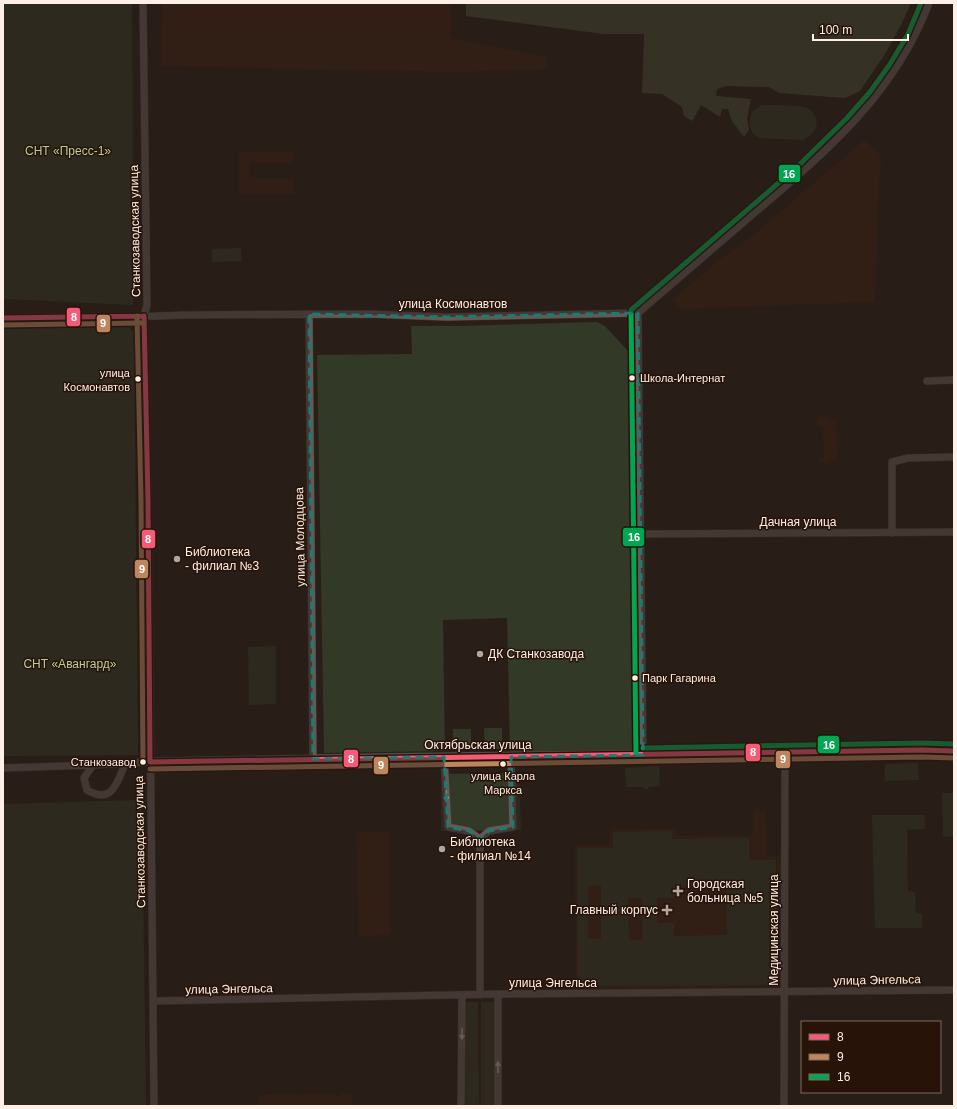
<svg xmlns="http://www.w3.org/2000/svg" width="957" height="1109" font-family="Helvetica,sans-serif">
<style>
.built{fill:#3a2113}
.green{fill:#323927;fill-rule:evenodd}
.forest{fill:#434c36}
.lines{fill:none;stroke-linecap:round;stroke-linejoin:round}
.minor-casing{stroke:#443b36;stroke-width:8}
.major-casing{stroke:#443b36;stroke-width:10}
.minor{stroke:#635a55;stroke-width:7}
.major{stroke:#595958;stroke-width:9}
.bus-1-casing{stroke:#271307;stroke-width:8}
.bus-2-casing{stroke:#271307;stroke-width:8}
.bus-3-casing{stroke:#271307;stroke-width:8}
.bus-1{stroke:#f75a77;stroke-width:5}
.bus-2{stroke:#bb8660;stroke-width:5}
.bus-3{stroke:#00a651;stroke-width:5}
.oneway{fill:#b0a49e}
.marked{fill:none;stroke:#1b7c74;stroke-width:3;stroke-dasharray:8 5;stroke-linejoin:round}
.bus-dot{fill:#feefe7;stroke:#271307;stroke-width:1.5}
.poi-dot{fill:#b3a69f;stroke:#271307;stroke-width:1.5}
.labels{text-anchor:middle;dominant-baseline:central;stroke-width:3;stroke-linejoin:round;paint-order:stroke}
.bus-label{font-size:11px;fill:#feefe7;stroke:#271307;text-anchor:end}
.park-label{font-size:12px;fill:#b5ce9c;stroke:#271307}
.street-label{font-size:12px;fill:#feefe7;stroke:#271307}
.poi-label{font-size:12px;fill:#feefe7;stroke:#271307;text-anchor:start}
.line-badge{stroke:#271307;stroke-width:1.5}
.badge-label{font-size:11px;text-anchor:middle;font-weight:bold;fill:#fff}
</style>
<rect width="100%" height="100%" fill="#291e18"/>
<path class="built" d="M 162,3 L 451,3 L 451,38 L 547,57 L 548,69 L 456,72 L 161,66 Z
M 864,140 L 879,153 L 881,164 L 880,173 L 879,177 L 875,302 L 680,309 L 673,300 L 714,264 L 747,240 Z
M 239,152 L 294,152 L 294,163 L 249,163 L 249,179 L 294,179 L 294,194 L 239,194 Z
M 818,417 L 827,417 L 827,421 L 836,420 L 837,460 L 830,460 L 830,463 L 819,463 L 819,458 L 824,458 L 823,426 L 818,426 Z
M 753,811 L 766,811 L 767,857 L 780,857 L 780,987 L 576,990 L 575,845 L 610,845 L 610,829 L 675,828 L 675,836 L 753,836 Z
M 356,832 L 390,832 L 390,935 L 359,936 Z
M 297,1094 L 298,1095 L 303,1095 L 303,1094 L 335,1094 L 335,1096 L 340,1096 L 340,1094 L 352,1094 L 352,1106 L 259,1106 L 259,1095 Z"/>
<path class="green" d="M 3,3 L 132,3 L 133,305 L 3,299 Z
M 762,105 C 771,105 800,105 807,108 C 814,111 818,119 816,127 C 814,133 809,137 803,140 L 759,138 C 749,133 748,122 752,112 Z
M 241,248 L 242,261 L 212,262 L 212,249 Z
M 597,322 L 605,326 L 629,352 L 633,750 L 510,752 L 507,618 L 443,620 L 445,751 L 324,753 L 317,355 L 412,354 L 411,326 L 460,326 Z
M 125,324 L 134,332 L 138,755 L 3,756 L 3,326 Z
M 276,646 L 276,704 L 249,705 L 248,647 Z
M 484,728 L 502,728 L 502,749 L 485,749 Z
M 453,729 L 471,729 L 471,749 L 453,750 Z
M 918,763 L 919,780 L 885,781 L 885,764 Z
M 659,766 L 660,786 L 649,787 L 646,790 L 642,787 L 626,787 L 625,768 Z
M 519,773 L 521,830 L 441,831 L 441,774 Z
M 942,793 L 954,793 L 954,836 L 943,837 Z
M 142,800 L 146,1106 L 3,1106 L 3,804 Z
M 872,815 L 924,815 L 925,829 L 907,830 L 908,891 L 915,892 L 916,913 L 922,914 L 922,928 L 875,928 Z
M 672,831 L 672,839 L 749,838 L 749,860 L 776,860 L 777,985 L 578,986 L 577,848 L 613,848 L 613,832 ZM 601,885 L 601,939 L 588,939 L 588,886 ZM 675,887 L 726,886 L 727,935 L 674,936 L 674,923 L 657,923 L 657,898 L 674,898 ZM 628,898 L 642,898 L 643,940 L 629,940 Z
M 464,1002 L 478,1002 L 479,1106 L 464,1106 Z
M 481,1002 L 494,1002 L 494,1106 L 481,1106 Z"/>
<path class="forest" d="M 466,3 L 911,3 L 901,25 L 885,54 L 860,91 L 845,98 L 779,93 L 769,87 L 726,86 L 717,89 L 716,96 L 751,99 L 747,118 L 749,130 L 744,137 L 732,121 L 728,109 L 722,109 L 720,117 L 701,105 L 692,121 L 684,116 L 682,107 L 679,105 L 662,94 L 642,93 L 644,34 L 604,34 L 466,16 Z"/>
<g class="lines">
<g class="minor-casing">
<path id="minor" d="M 143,3 L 147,305 L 144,316 L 148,500 L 154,1106
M 309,314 L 313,759
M 3,318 L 157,316 L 185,315 L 369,314 L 446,317 L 638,313
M 927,381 L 954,380
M 892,533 L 892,462 L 908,458 L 954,457
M 642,534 L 954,532
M 643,755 L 638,313 C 674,282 710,251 746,220 C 820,157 894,97 929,3
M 444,757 L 448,827 L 469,831 L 480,839 L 489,831 L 513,827 L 511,757
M 93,765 L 84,778 L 87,790 C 112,805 117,783 125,764
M 3,768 L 93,765 L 150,762
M 480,839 L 480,995
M 153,1001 L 498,994 L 954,990
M 461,1106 L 462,995
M 498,1106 L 498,994
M 784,1106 L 785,753"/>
</g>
<g class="major-casing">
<path id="major" d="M 150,762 L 386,758 L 785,753 L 922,750 L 954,751"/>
</g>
<use href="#minor" class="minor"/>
<use href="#major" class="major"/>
<g class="bus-1-casing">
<path id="bus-1" d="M 144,316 L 148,500 L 150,762
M 3,318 L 144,316
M 150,762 L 922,750 L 954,751"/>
</g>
<g class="bus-2-casing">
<path id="bus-2" d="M 137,316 L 141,500 L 143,762
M 3,325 L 144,323
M 150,769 L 922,757 L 954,758"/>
</g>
<g class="bus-3-casing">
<path id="bus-3" d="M 643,748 L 922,743 L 954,744
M 636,755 L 631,310 L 796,168 L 847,118 L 870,92 L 890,64 L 908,34 L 921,3"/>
</g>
<use href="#bus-1" class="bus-1"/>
<use href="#bus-2" class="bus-2"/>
<use href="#bus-3" class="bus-3"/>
</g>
<defs><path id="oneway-solid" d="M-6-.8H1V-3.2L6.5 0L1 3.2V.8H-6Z"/></defs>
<g class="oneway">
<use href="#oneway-solid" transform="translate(446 796) rotate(87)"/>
<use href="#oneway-solid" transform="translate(462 1034) rotate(91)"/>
<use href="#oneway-solid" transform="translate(498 1067) rotate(-90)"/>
</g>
<path d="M0 0H957V1109H0ZM 638,313 L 643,755 L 511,757 L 513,827 L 489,831 L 480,839 L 469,831 L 448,827 L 444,757 L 313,759 L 309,314 L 446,317 Z" fill="#291e18" fill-opacity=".55" fill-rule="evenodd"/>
<path class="marked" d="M 638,313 L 643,755 L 511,757 L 513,827 L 489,831 L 480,839 L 469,831 L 448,827 L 444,757 L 313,759 L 309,314 L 446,317 Z"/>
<g class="bus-dot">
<circle cx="632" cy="378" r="3.5"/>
<circle cx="138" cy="379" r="3.5"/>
<circle cx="635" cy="678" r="3.5"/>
<circle cx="143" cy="762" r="3.5"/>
<circle cx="503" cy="764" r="3.5"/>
</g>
<g class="poi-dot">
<circle cx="177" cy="559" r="4"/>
<circle cx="480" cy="654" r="4"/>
<circle cx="442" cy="849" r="4"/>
<path d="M676 885h4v4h4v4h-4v4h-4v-4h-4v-4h4z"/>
<path d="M665 904h4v4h4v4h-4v4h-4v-4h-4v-4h4z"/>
</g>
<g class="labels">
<g class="bus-label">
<text x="130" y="373">улица<tspan x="130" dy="14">Космонавтов</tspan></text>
<text x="640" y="378" text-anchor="start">Школа-Интернат</text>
<text x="642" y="678" text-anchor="start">Парк Гагарина</text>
<text x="136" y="762">Станкозавод</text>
<text x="503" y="776" text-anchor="middle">улица Карла<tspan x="503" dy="14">Маркса</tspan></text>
</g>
<g class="park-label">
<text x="68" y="151">СНТ «Пресс-1»</text>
<text x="70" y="664">СНТ «Авангард»</text>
</g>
<g class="street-label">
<text transform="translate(135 231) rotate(-91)">Станкозаводская улица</text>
<text x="453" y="304">улица Космонавтов</text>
<text x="798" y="522">Дачная улица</text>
<text transform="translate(300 537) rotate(-91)">улица Молодцова</text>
<text x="478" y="745">Октябрьская улица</text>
<text transform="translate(140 842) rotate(-91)">Станкозаводская улица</text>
<text transform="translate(774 930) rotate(-90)">Медицинская улица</text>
<text transform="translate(877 980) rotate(-1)">улица Энгельса</text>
<text x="553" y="983">улица Энгельса</text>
<text transform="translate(229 989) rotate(-1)">улица Энгельса</text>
</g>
<g class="poi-label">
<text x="185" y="552">Библиотека<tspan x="185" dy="14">- филиал №3</tspan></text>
<text x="488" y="654">ДК Станкозавода</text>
<text x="450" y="842">Библиотека<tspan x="450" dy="14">- филиал №14</tspan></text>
<text x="687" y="884">Городская<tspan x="687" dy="14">больница №5</tspan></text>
<text x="658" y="910" text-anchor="end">Главный корпус</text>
</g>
</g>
<g class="line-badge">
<rect x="778" y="164" width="23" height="19" rx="4" fill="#00a651"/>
<rect x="66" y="307" width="15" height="20" rx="4" fill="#f75a77"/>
<rect x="96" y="314" width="15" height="19" rx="4" fill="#bb8660"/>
<rect x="622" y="527" width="23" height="20" rx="4" fill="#00a651"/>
<rect x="141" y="529" width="15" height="20" rx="4" fill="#f75a77"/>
<rect x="134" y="559" width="15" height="20" rx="4" fill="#bb8660"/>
<rect x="817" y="735" width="23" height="19" rx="4" fill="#00a651"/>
<rect x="745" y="743" width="16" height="19" rx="4" fill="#f75a77"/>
<rect x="343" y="749" width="16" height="19" rx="4" fill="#f75a77"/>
<rect x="775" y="750" width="16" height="19" rx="4" fill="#bb8660"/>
<rect x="373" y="756" width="16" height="19" rx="4" fill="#bb8660"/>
</g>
<g class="badge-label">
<text x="789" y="178">16</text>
<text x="74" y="321">8</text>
<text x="103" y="327">9</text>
<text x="634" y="541">16</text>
<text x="148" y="543">8</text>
<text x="142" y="573">9</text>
<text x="829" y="749">16</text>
<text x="753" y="756">8</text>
<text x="351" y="763">8</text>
<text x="783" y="763">9</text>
<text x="381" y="769">9</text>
</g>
<rect width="957" height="1109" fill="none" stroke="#feefe7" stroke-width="8"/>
<rect x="801" y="1021" width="140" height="72" fill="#271307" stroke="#7d6b61"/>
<rect x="809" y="1034" width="20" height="6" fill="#f75a77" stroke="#7d6b61"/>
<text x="837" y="1041" font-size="12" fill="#feefe7">8</text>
<rect x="809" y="1054" width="20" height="6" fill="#bb8660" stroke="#7d6b61"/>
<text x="837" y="1061" font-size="12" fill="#feefe7">9</text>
<rect x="809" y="1074" width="20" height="6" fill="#00a651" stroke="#7d6b61"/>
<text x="837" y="1081" font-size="12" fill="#feefe7">16</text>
<path d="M813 34v6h95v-6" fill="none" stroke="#feefe7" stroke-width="2"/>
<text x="819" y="34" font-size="12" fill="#feefe7" stroke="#271307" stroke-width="3" paint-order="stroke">100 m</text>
</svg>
